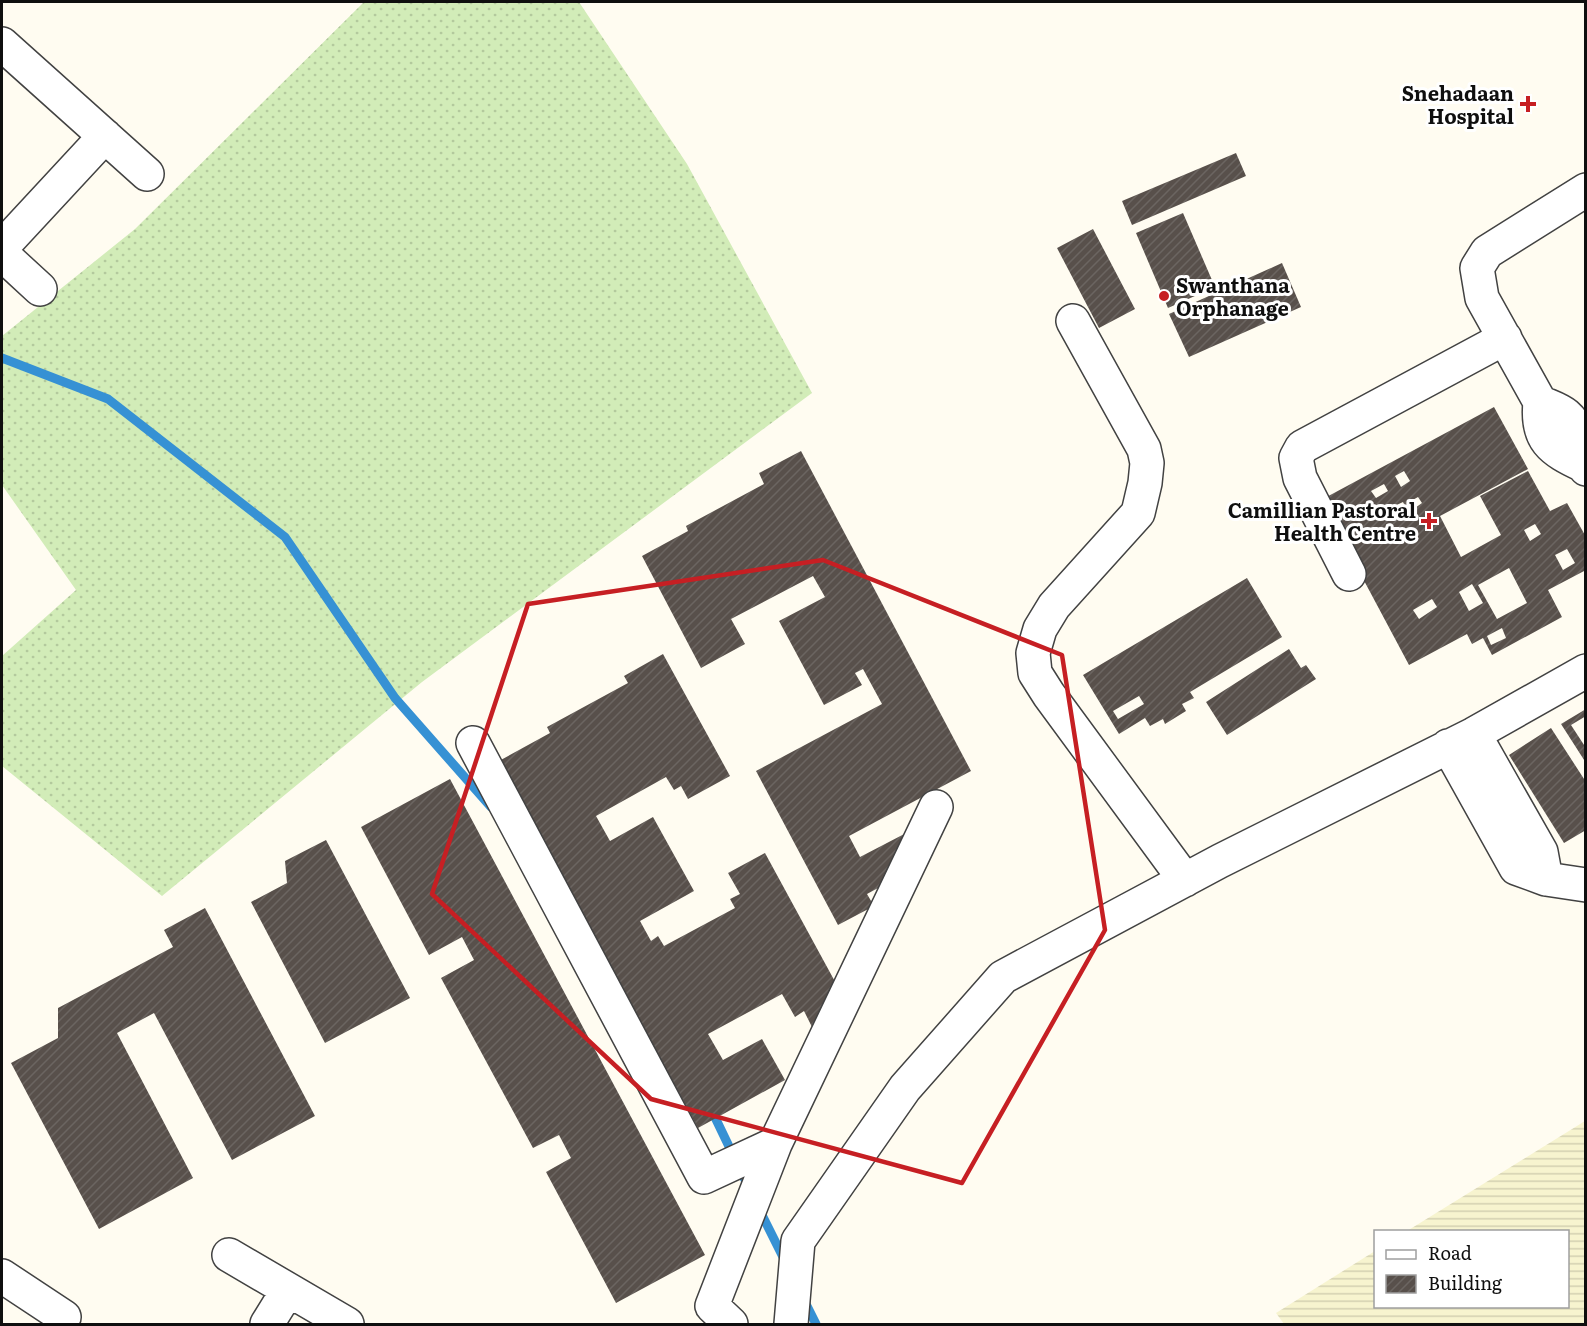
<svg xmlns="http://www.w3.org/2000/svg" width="1587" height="1326" font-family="Literata,serif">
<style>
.farmland{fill:url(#farmland-rules)}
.grass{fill:url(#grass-dots)}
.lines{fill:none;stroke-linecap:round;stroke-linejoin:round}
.stream{stroke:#3691d4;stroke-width:9}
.building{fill:url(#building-hatch);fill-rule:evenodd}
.minor-casing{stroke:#424242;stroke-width:36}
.minor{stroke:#fff;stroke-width:33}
.marked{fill:none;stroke:#c61f23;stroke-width:4.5;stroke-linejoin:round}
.poi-dot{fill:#c61f23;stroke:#fff;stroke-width:2}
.labels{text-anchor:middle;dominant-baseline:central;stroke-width:6;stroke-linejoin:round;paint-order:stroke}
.poi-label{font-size:20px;font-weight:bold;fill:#0f0f0f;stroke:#fff;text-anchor:end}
</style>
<defs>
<pattern id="farmland-rules" width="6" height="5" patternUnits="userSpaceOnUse" patternTransform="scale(1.5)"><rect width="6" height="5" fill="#f7f4cf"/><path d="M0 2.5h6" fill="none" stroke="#d3d0b1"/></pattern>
<pattern id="grass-dots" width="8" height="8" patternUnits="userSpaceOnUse" patternTransform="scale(1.5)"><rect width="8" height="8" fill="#d2ecb8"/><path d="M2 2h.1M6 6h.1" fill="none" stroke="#b3c99d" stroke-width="1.8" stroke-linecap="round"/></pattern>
<pattern id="building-hatch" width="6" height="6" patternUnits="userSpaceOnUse" patternTransform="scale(1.5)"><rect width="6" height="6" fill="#58504b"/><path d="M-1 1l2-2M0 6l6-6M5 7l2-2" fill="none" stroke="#6b6561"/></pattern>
</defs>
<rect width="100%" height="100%" fill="#fffcf1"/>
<path class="farmland" d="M 1585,1121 L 1585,1324 L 1284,1324 L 1276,1313 L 1375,1251 L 1376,1306 L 1568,1306 L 1568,1232 L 1407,1231 Z"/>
<path class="grass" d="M 364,2 L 579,2 L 687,164 L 812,393 L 422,682 L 162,896 L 2,766 L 2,656 L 76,590 L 2,485 L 2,336 L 135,229 Z"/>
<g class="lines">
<path class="stream" d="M 2,358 L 108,399 L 285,537 L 395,698 L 491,807
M 711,1109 L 749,1188
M 759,1209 L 785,1261
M 804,1300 L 816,1324"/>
</g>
<path class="building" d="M 1236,153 L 1246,176 L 1132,225 L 1122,201 Z
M 1183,213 L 1215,287 L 1168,308 L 1136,233 Z
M 1093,229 L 1135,309 L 1099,328 L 1057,248 Z
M 1282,263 L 1301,307 L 1189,357 L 1169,314 Z
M 1494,407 L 1528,469 L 1440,516 L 1461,557 L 1501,535 L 1480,496 L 1528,471 L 1550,511 L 1567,503 L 1586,537 L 1586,570 L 1548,590 L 1562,617 L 1492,655 L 1483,638 L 1472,644 L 1467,634 L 1409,665 L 1321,500 ZM 1404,471 L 1410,481 L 1401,487 L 1395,476 ZM 1384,484 L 1388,491 L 1376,498 L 1371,491 ZM 1418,497 L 1422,503 L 1415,508 L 1411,501 ZM 1403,502 L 1407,510 L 1388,520 L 1384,511 ZM 1535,524 L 1541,534 L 1530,541 L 1524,530 ZM 1567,549 L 1575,563 L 1563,570 L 1555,555 ZM 1509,568 L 1527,603 L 1497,619 L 1478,585 ZM 1472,584 L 1483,603 L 1469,611 L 1459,592 ZM 1432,599 L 1437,607 L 1419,619 L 1413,610 ZM 1502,628 L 1506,638 L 1491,645 L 1487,636 Z
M 801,451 L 971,771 L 849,836 L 860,857 L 910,831 L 882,895 L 878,888 L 867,894 L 874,906 L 838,925 L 756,771 L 882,704 L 863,669 L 855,673 L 862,685 L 824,705 L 779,621 L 825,597 L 813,576 L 731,619 L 745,644 L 701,668 L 642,556 L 688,531 L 686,526 L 764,484 L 759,473 Z
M 1247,578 L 1282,637 L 1190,692 L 1194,698 L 1182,704 L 1186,711 L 1165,724 L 1163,719 L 1150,726 L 1145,718 L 1119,734 L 1083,675 ZM 1139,696 L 1144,704 L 1118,719 L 1113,711 Z
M 1289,649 L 1301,668 L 1306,665 L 1316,679 L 1227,735 L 1206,702 Z
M 663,654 L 730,776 L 688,799 L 681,786 L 674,790 L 666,777 L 596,816 L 610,841 L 653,817 L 694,891 L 640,921 L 651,941 L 658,936 L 664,946 L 735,908 L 730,899 L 740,894 L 728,873 L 765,853 L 851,1011 L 814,1031 L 804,1011 L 795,1017 L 782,994 L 708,1034 L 723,1060 L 762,1039 L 785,1080 L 698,1128 L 499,761 L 550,733 L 547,727 L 628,683 L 624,676 Z
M 1586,709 L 1586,716 L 1571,725 L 1586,748 L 1586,763 L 1561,724 Z
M 1551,728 L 1586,782 L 1586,830 L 1564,843 L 1509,755 Z
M 450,779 L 705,1255 L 616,1303 L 546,1172 L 571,1158 L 559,1135 L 533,1148 L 441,978 L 474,960 L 462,937 L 429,955 L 361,827 Z
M 326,840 L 410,998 L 325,1043 L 251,902 L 287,883 L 285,861 Z
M 205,908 L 315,1116 L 232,1160 L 154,1013 L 117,1033 L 193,1178 L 99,1229 L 11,1063 L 58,1038 L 58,1008 L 173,947 L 164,930 Z"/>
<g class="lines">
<g class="minor-casing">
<path id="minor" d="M 2,44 L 147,174
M 2,247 L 105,136
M 2,254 L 40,289
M 1073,321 L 1144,449 L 1147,463 L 1145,483 L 1138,513 L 1054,606 L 1040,629 L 1033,653 L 1035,673 L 1049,695 L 1185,880
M 1540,402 C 1548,406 1559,409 1566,415 C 1581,428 1582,447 1583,465 L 1586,469
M 1583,465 C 1551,450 1536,440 1540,402 L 1482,298 L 1477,268 L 1487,252 L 1586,190
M 1349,574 L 1300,478 L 1296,458 L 1302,447 L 1505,338
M 1474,734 L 1541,852 L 1546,879
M 473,743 L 704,1177 L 775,1144
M 1448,746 L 1516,868 L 1546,879 L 1586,885
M 229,1255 L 347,1324
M 2,1276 L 64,1317 L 60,1324
M 267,1324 L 288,1290
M 731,1324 L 712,1306 L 775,1144 L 936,807
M 791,1324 L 798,1241 L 905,1088 L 1003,977 L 1220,861 L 1474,734 L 1586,671"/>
</g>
<use href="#minor" class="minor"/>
</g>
<path class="marked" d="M 823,560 L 1062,655 L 1105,930 L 962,1183 L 651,1099 L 432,894 L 528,604 Z"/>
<g class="poi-dot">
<path d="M1525 95h6v6h6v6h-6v6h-6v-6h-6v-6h6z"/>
<circle cx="1164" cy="296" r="6"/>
<path d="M1426 512h6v6h6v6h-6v6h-6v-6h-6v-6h6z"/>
</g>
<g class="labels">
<g class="poi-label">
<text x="1514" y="92">Snehadaan<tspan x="1514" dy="23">Hospital</tspan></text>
<text x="1176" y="284" text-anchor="start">Swanthana<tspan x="1176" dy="23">Orphanage</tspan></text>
<text x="1416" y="509">Camillian Pastoral<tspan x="1416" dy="23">Health Centre</tspan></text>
</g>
</g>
<rect width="1587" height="1326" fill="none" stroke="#0f0f0f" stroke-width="6"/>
<rect x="1374" y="1230" width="195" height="78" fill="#ffffff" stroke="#9f9f9f" stroke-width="1.5"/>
<rect x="1386" y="1250" width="30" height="9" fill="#ffffff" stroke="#9f9f9f" stroke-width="1.5"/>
<text x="1428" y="1260" font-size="18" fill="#0f0f0f">Road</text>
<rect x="1386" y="1275" width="30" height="18" fill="url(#building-hatch)" stroke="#9f9f9f" stroke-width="1.5"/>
<text x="1428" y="1290" font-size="18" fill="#0f0f0f">Building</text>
</svg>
